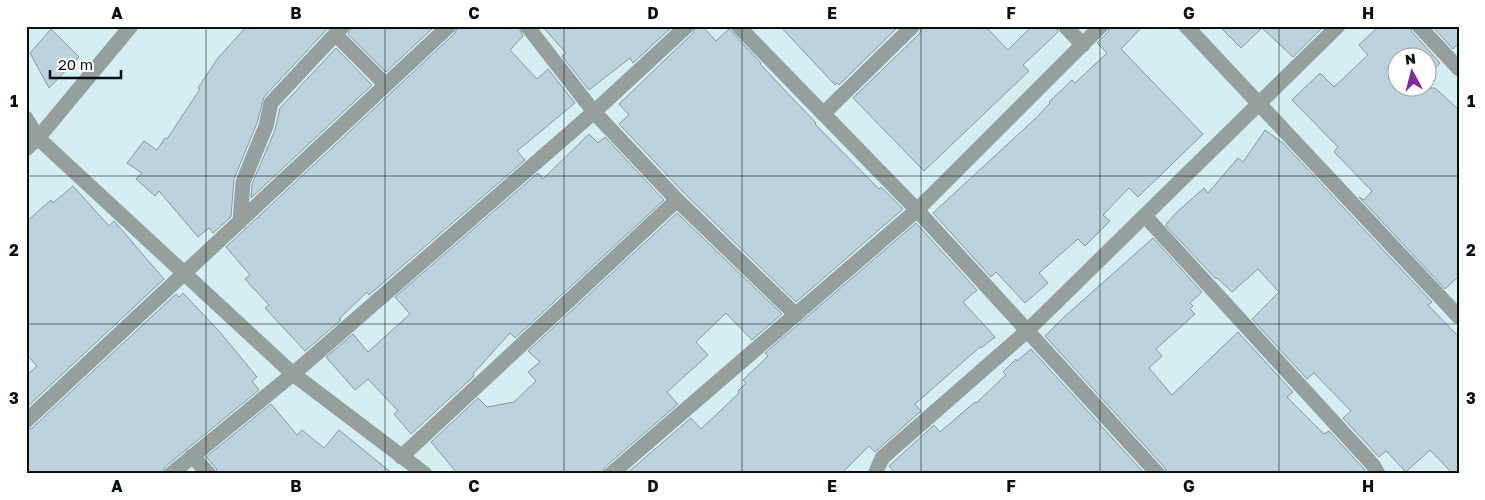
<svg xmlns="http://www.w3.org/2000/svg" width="1485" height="500" font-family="'Golos Text',sans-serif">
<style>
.building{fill:#bdd2dd;stroke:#8499a3}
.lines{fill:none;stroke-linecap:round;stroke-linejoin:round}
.minor{stroke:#959f9e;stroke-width:15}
.grid{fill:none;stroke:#060f10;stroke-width:1;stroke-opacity:0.55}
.neatline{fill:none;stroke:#060f10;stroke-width:2}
.grid-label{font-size:16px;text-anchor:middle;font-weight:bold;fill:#060f10}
</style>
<rect width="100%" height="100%" fill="#d4eef2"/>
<path class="building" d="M 247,26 L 330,26 L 264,97 L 257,123 L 234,179 L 231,217 L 213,233 L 209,228 L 198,237 L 159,191 L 155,196 L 136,179 L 142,173 L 127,163 L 144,141 L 157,150 L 165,138 L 167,139 L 200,89 L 198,88 L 218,58 Z
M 352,26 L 435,26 L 386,72 L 348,34 Z
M 458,26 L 518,26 L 523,36 L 510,50 L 537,79 L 548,69 L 575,103 L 517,151 L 525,160 L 369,295 L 367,292 L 339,319 L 341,320 L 305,351 L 265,308 L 269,305 L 245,279 L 250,275 L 226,247 L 455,33 Z
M 542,26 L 673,26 L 633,63 L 630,58 L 589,90 L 562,56 L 566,53 Z
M 696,26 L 702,26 L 716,41 L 729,29 L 761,63 L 760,64 L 816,123 L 815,124 L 879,189 L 881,187 L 903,209 L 796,302 L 684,193 L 619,124 L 629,115 L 619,104 L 693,33 Z
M 780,26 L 899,26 L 839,85 L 837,83 L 835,85 Z
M 922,26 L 985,26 L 1008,50 L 1032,26 L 1056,26 L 1058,32 L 1023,65 L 1029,71 L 924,171 L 853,98 L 920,33 Z
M 1110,26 L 1143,26 L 1121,49 L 1203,134 L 1138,197 L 1129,188 L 1103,215 L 1110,221 L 1085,246 L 1078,239 L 1039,273 L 1048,283 L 1025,303 L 996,272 L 991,277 L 933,213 L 1037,117 L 1050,103 L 1049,102 L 1072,80 L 1075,83 L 1107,53 L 1097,43 L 1108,32 Z
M 1219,26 L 1324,26 L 1293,57 L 1262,28 L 1241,48 Z
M 1379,26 L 1410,26 L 1412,32 L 1440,63 L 1428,76 L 1428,58 L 1398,58 L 1398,88 L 1435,88 L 1459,110 L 1459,276 L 1445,289 L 1359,197 L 1364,200 L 1372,191 L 1334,152 L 1338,147 L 1292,100 L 1320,73 L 1334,87 L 1368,55 L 1359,45 Z
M 1432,26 L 1459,26 L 1459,43 L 1453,49 Z
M 51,29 L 79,57 L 49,88 L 30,53 Z
M 336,48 L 372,85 L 251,198 L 252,184 L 275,130 L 280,108 Z
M 1265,130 L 1283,143 L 1432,302 L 1428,305 L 1459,337 L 1459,474 L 1453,474 L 1430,450 L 1406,472 L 1386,451 L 1379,457 L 1343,418 L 1351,411 L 1314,373 L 1307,379 L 1252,319 L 1279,292 L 1258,269 L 1232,292 L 1217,278 L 1216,279 L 1166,226 L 1166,224 L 1177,212 L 1204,188 L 1208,193 L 1238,158 L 1243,162 Z
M 589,134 L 598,143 L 605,137 L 664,200 L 515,338 L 510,333 L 473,374 L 474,376 L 411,434 L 394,414 L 398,411 L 368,379 L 355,390 L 326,357 L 353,334 L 368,352 L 410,314 L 395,297 L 538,173 L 543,179 Z
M 73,186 L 109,226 L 114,221 L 115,222 L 164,279 L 26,408 L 26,376 L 37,366 L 26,354 L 26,222 L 51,200 L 53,203 Z
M 677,213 L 782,314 L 752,340 L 726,313 L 696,342 L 708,355 L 667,392 L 678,404 L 605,467 L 602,474 L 458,474 L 431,442 L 478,398 L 487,407 L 514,402 L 536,381 L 528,372 L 540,362 L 528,351 Z
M 916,223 L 977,290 L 963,302 L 995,337 L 981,348 L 980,347 L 915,404 L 921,411 L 875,452 L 869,446 L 841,474 L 626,474 L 691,418 L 701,429 L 739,393 L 738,391 L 746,383 L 743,380 L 768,356 L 765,353 Z
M 1153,238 L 1202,292 L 1190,303 L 1193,306 L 1190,309 L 1195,314 L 1156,349 L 1162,356 L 1149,368 L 1172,395 L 1238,332 L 1293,392 L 1287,397 L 1324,434 L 1329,431 L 1365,470 L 1360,474 L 1167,474 L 1165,468 L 1045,336 L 1063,318 Z
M 183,293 L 219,331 L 257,377 L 252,381 L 259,390 L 165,467 L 162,474 L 26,474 L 26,430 L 32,428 L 176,294 L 179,297 Z
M 1031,349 L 1145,474 L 896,474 L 889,466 L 934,425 L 940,432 L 975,402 L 976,403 L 1006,375 L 1003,372 L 1016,359 L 1017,361 Z
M 271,404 L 297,435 L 302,430 L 324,448 L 339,430 L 393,474 L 218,474 L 216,468 L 206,457 Z"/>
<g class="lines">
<path class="minor" d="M 527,26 L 594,112 L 677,200 L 796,315
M 738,26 L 917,210 L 1158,474
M 1065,26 L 1083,45
M 1186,26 L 1459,317
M 1419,26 L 1459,69
M 335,34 L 386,85
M 823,114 L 913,26
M 26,118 L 38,138 L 293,374 L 425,474
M 26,149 L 38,138 L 131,26
M 1145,216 L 1373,465 L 1378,474
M 240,222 L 243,182 L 266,126 L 271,103 L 343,26
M 26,421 L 449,26
M 192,456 L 209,474
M 401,457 L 677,200
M 171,474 L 293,374 L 594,112 L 687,26
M 611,474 L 917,210 L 1101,26
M 875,474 L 882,458 L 1027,331 L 1338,26"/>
</g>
<path class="grid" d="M 206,26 L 206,474M 385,26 L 385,474M 564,26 L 564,474M 742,26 L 742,474M 921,26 L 921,474M 1100,26 L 1100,474M 1279,26 L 1279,474M 26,176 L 1459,176M 26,324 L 1459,324"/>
<rect width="1485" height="500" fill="none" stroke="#ffffff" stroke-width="55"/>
<g transform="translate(1412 72) rotate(353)"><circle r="24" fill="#ffffff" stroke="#9b9f9f"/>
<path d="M0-4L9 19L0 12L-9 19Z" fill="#7e2a99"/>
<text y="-8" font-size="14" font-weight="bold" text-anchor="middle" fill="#060f10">N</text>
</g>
<path d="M50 70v8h71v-8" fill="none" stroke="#060f10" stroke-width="2.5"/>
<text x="58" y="70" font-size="15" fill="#060f10" stroke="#ffffff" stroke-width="4" paint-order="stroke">20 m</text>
<rect x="28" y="28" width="1430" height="444" class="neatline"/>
<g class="grid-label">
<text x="117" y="19">A</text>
<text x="296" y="19">B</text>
<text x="474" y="19">C</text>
<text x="653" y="19">D</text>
<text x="832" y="19">E</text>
<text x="1011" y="19">F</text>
<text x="1189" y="19">G</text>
<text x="1368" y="19">H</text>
<text x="14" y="107">1</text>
<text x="1471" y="107">1</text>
<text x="14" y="256">2</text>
<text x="1471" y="256">2</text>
<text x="14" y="404">3</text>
<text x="1471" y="404">3</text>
<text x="117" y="492">A</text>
<text x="296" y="492">B</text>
<text x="474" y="492">C</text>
<text x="653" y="492">D</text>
<text x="832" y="492">E</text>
<text x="1011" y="492">F</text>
<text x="1189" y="492">G</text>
<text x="1368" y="492">H</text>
</g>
</svg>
